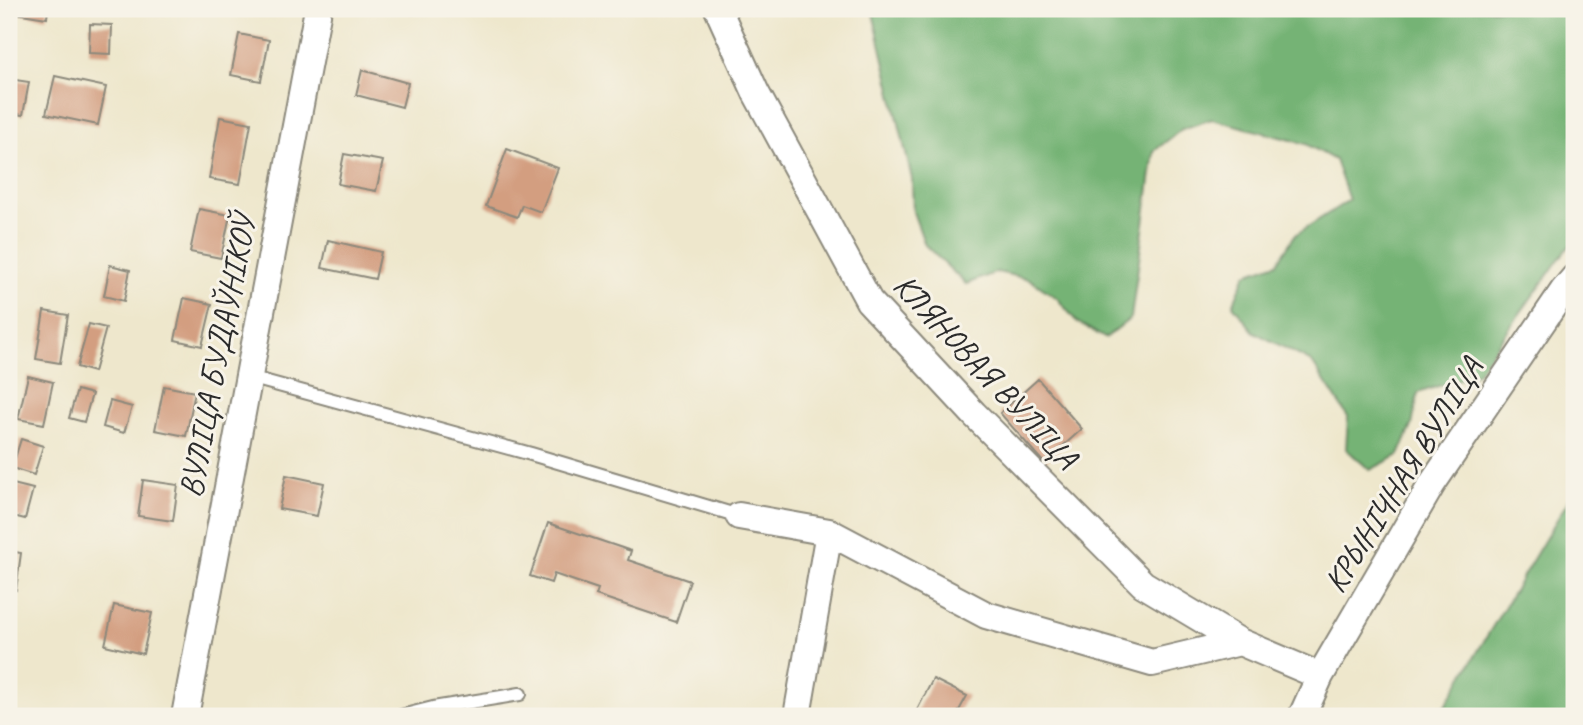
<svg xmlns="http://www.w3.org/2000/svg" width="1583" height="725" font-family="Caveat,sans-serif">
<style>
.forest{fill:#74b374;stroke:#506f50;stroke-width:2}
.building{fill:#d39e80}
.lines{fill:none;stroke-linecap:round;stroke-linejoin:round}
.lane-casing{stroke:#8c897c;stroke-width:16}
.street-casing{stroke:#8c897c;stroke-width:30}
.lane{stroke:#fff;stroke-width:12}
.street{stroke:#fff;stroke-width:26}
.labels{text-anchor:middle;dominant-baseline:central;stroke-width:6;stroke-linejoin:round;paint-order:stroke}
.street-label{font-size:33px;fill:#2b2b2b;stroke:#f7f3e8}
</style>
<rect width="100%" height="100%" fill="#f7f3e8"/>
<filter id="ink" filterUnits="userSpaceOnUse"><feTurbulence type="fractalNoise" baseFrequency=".0143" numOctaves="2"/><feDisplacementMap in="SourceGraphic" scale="14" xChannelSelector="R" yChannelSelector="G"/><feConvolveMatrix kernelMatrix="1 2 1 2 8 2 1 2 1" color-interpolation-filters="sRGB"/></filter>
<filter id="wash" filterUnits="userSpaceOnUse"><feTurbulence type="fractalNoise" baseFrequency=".00686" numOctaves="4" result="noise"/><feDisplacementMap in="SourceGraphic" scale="28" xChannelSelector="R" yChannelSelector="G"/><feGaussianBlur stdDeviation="1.57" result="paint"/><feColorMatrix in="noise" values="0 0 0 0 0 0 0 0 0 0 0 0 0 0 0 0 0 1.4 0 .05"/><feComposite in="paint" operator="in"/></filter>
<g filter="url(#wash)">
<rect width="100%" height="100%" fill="#eee7cc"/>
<path class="forest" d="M 872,9 L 1574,9 L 1574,242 L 1565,251 L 1477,373 L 1418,393 L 1412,426 L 1399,455 L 1370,470 L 1346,449 L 1348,417 L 1312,362 L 1254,332 L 1233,305 L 1246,274 L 1277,263 L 1295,235 L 1349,200 L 1335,160 L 1306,144 L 1212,119 L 1182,129 L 1154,151 L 1131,318 L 1105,338 L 1077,322 L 1057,298 L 1029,279 L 997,272 L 966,284 L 925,245 L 913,212 L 912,179 Z
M 1574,491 L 1574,716 L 1439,716 Z"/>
<g id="blocks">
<path class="building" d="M 10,9 L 48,9 L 47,18 L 9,12 Z
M 395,9 L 415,9 L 413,14 Z
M 90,24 L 112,25 L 111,54 L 89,53 Z
M 239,34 L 269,40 L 261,81 L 231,75 Z
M 362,70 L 408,83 L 402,107 L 356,95 Z
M 55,76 L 106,87 L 98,125 L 46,114 Z
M 9,79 L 29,82 L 23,115 L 9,113 Z
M 220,117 L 251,123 L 240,184 L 209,179 Z
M 507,149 L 558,168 L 541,212 L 522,205 L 517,217 L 486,206 Z
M 344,154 L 383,161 L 376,191 L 338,184 Z
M 9,179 L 15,180 L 11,204 L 9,203 Z
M 199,209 L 230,215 L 221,258 L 190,252 Z
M 328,240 L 381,252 L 375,279 L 322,268 Z
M 110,265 L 130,270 L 124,301 L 104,296 Z
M 184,298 L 212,304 L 202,346 L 175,340 Z
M 44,311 L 68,315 L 60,363 L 36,359 Z
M 89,324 L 106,328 L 94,372 L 77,367 Z
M 28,376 L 53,382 L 44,424 L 18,419 Z
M 1038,379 L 1082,429 L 1044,463 L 1000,413 Z
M 164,386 L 195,392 L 186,436 L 155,430 Z
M 77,390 L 92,394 L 84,422 L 69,418 Z
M 110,401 L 132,407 L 124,433 L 103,427 Z
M 21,439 L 43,446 L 34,475 L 12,468 Z
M 286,475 L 324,483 L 317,516 L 279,509 Z
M 143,480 L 178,485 L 173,521 L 138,516 Z
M 9,483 L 33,489 L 25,519 L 9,515 Z
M 548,523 L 631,551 L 628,560 L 690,581 L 676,622 L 596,595 L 598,589 L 554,574 L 551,583 L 530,576 Z
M 9,551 L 21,553 L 16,590 L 9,589 Z
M 114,605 L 152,613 L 143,654 L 105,645 Z
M 933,679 L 967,696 L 956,716 L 914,716 Z"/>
</g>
</g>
<g filter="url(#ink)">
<use href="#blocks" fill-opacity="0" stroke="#8c897c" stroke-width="2"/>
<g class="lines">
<g class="lane-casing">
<path id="lane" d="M 249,377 L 531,454 L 739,516
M 401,716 L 433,708 L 520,694"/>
</g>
<g class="street-casing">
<path id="street" d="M 718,9 L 756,93 L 869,301 L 974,414 L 1143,584 L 1240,642
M 739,516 L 829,532 L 986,615 L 1152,663 L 1240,642 L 1320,676
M 185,716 L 318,9
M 797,716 L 829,532
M 1302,716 L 1320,676 L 1432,484 L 1564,290 L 1574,278"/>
</g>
<use href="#lane" class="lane"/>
<use href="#street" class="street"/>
</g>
</g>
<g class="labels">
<g class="street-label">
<text transform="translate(217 356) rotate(-79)">ВУЛІЦА БУДАЎНІКОЎ</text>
<text transform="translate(986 371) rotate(47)">КЛЯНОВАЯ ВУЛІЦА</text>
<text transform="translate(1403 475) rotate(-58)">КРЫНІЧНАЯ ВУЛІЦА</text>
</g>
</g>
<rect width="1583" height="725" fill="none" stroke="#f7f3e8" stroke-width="35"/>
</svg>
